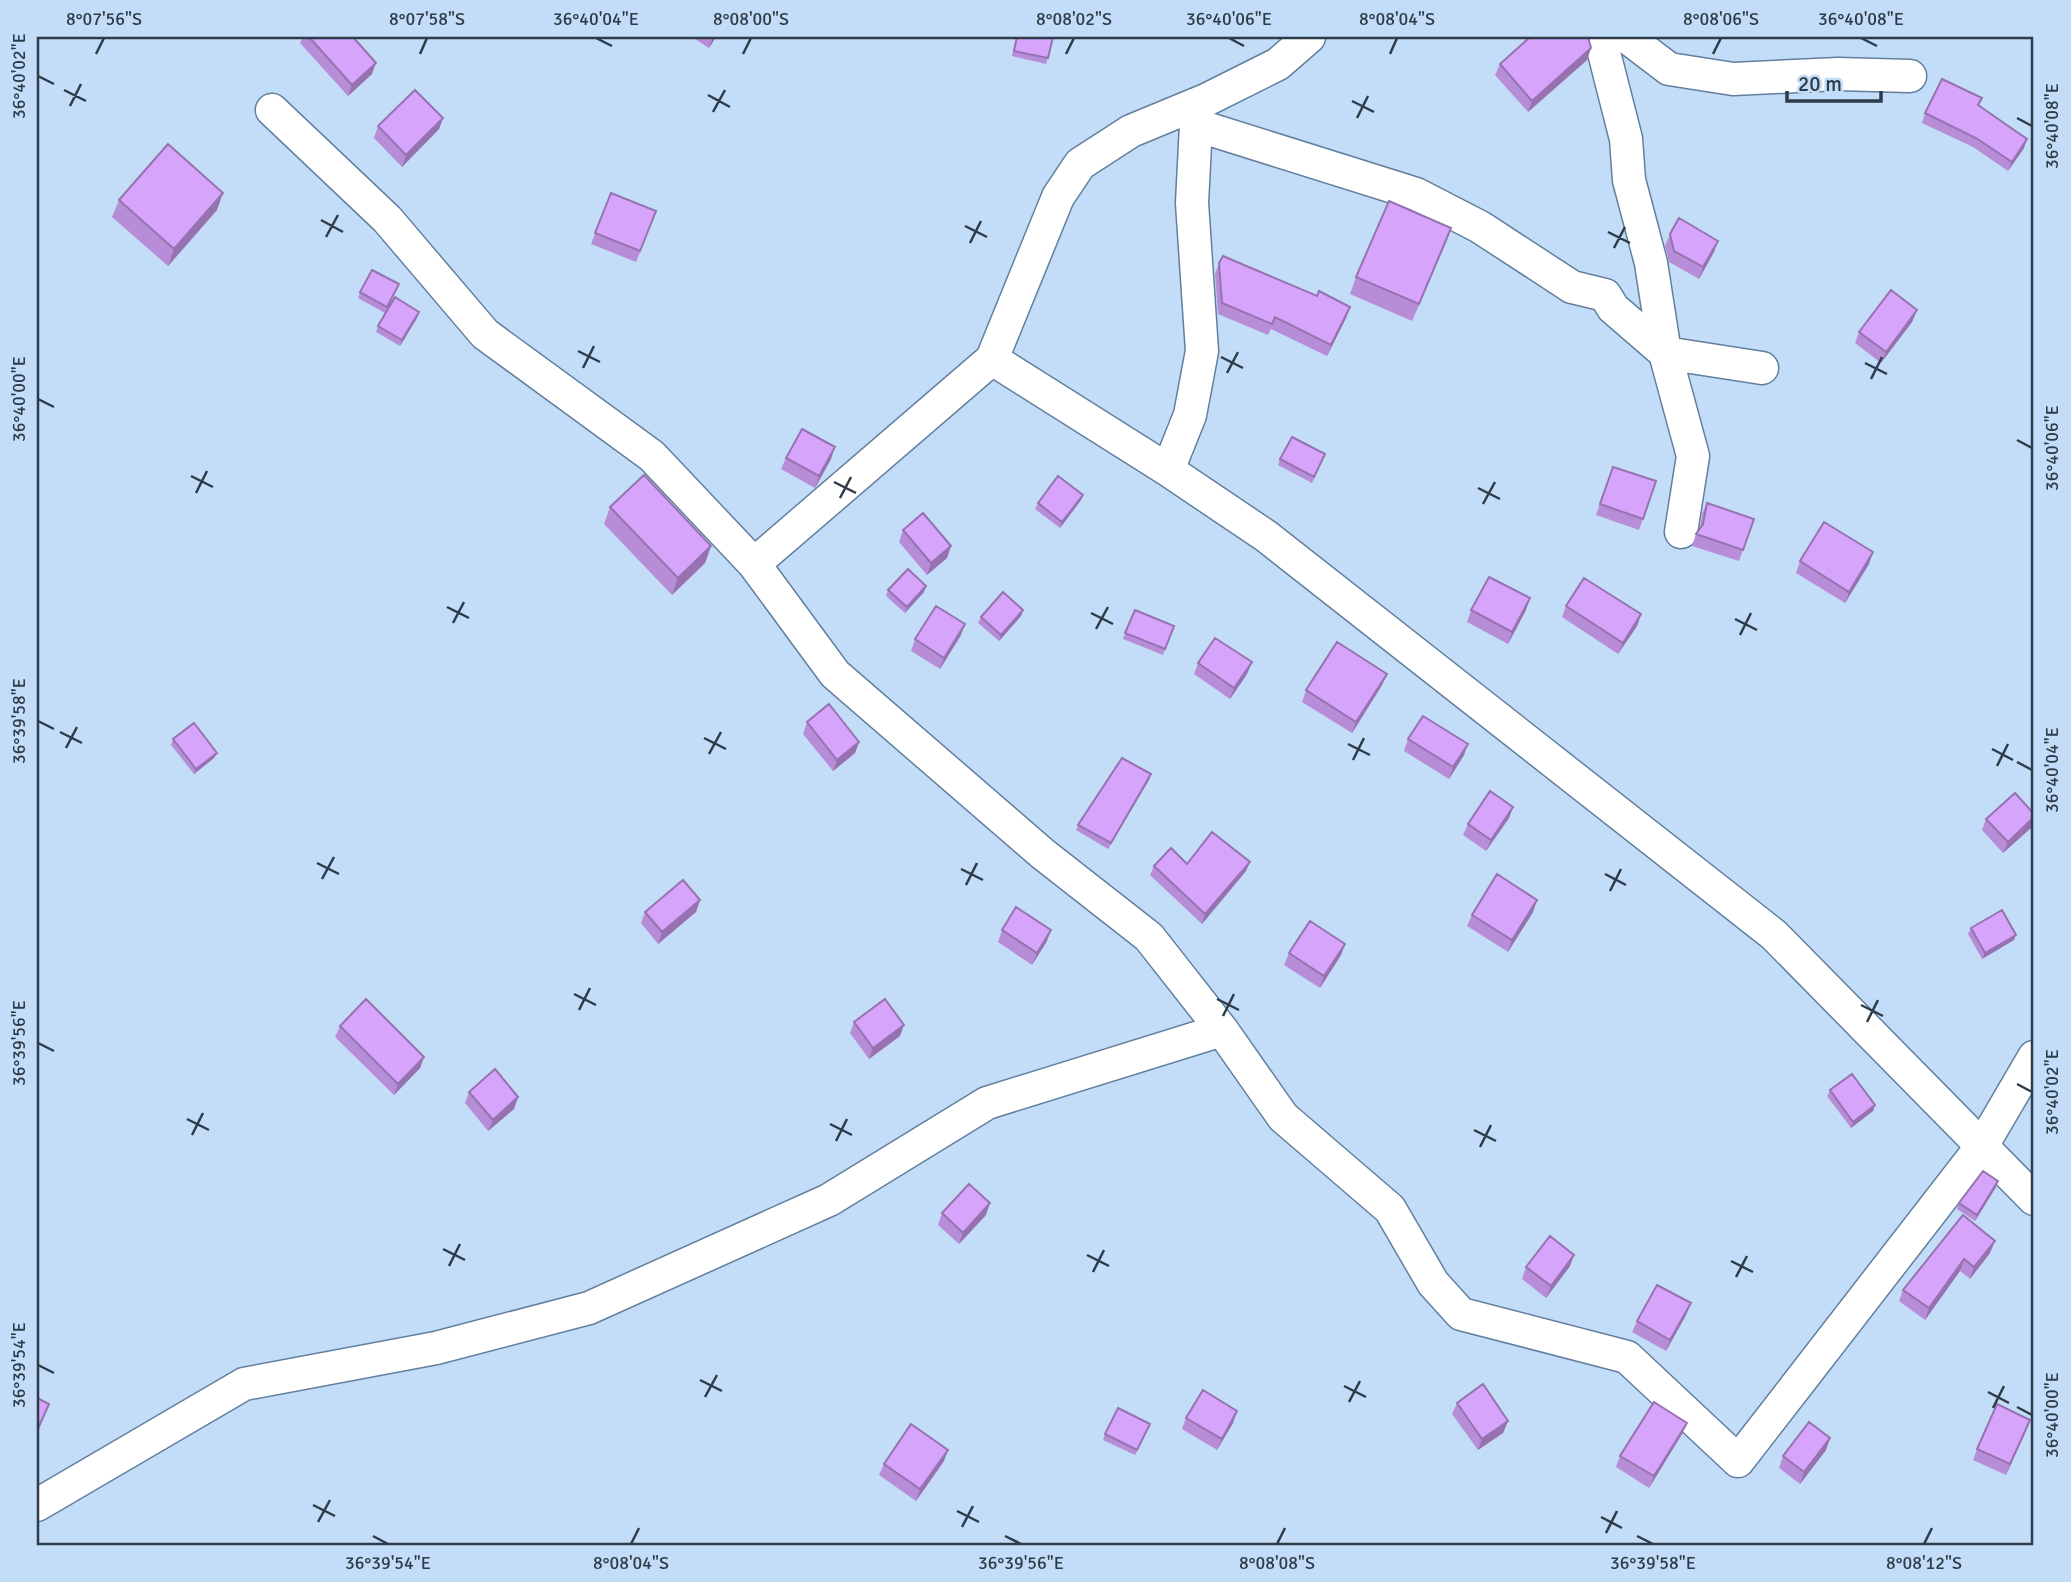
<svg xmlns="http://www.w3.org/2000/svg" width="2071" height="1582" font-family="Signika,sans-serif">
<style>
.lines{fill:none;stroke-linecap:round;stroke-linejoin:round}
.minor-casing{stroke:#627f9e;stroke-width:35}
.minor{stroke:#fff;stroke-width:32}
.wall{fill:#b88dd8}
.shaded-wall{fill:#9673b0}
.building{fill:#d6a4fb;stroke:#9673b0;stroke-width:2}
.ticks{fill:none;stroke:#2e3b48;stroke-width:2.5}
.neatline{fill:none;stroke:#2e3b48;stroke-width:2.5}
.ticks-label{font-size:18px;text-anchor:middle;fill:#2e3b48}
</style>
<rect width="100%" height="100%" fill="#c3ddf8"/>
<g class="lines">
<g class="minor-casing">
<path id="minor" d="M 1600,37 L 1626,139 L 1629,180 L 1651,263 L 1665,353 L 1693,456 L 1681,532
M 1627,37 L 1669,69 L 1733,79 L 1838,74 L 1910,76
M 1194,105 L 1196,125 L 1416,194 L 1480,227 L 1572,287 L 1605,295 L 1613,308 L 1665,353 L 1762,368
M 272,110 L 387,219 L 485,334 L 652,456 L 754,564 L 835,674 L 1043,854 L 1149,937 L 1222,1030 L 1283,1117 L 1390,1209 L 1433,1283 L 1461,1314 L 1627,1357 L 1738,1461 L 1982,1146 L 2034,1057
M 992,359 L 1168,470 L 1266,536 L 1774,935 L 2034,1199
M 1168,470 L 1190,415 L 1202,351 L 1192,203 L 1196,125
M 754,564 L 992,359 L 1058,197 L 1080,164 L 1131,131 L 1206,100 L 1278,64 L 1309,37
M 37,1505 L 244,1384 L 436,1348 L 589,1308 L 829,1200 L 987,1103 L 1222,1030"/>
</g>
<use href="#minor" class="minor"/>
</g>
<path class="wall" d="M 303,37 L 353,37 L 372,74 L 348,96 L 300,43 Z
M 692,37 L 716,37 L 709,48 Z
M 1016,37 L 1053,37 L 1046,64 L 1012,56 Z
M 1591,48 L 1587,60 L 1528,112 L 1495,75 L 1500,64 Z
M 1982,98 L 1979,106 L 2024,148 L 2008,171 L 1973,147 L 1922,123 L 1925,113 Z
M 443,118 L 439,129 L 402,167 L 374,138 L 378,126 Z
M 611,193 L 656,211 L 636,262 L 591,244 Z
M 119,200 L 217,210 L 168,266 L 112,217 Z
M 1451,228 L 1412,321 L 1350,294 L 1356,277 Z
M 1670,234 L 1714,252 L 1699,279 L 1669,262 L 1665,246 Z
M 1219,263 L 1350,307 L 1346,318 L 1327,356 L 1271,329 L 1268,335 L 1218,314 L 1215,274 Z
M 399,284 L 385,313 L 358,298 L 360,292 Z
M 1917,310 L 1912,322 L 1881,363 L 1855,343 L 1859,332 Z
M 417,318 L 400,346 L 376,332 L 378,326 Z
M 786,458 L 831,459 L 815,488 L 781,469 Z
M 1280,459 L 1323,460 L 1312,483 L 1278,465 Z
M 1613,467 L 1656,481 L 1639,530 L 1596,515 Z
M 1081,500 L 1060,528 L 1035,509 L 1038,503 Z
M 1707,503 L 1754,519 L 1739,561 L 1692,546 L 1696,534 L 1700,529 L 1702,514 Z
M 610,507 L 711,546 L 705,563 L 672,595 L 604,524 Z
M 903,530 L 951,546 L 947,558 L 927,575 L 899,542 Z
M 1800,561 L 1869,564 L 1845,603 L 1796,573 Z
M 888,590 L 924,592 L 905,613 L 886,596 Z
M 1566,606 L 1641,614 L 1637,626 L 1618,654 L 1562,617 Z
M 1023,610 L 1021,616 L 999,641 L 978,623 L 981,617 Z
M 1135,610 L 1174,626 L 1163,655 L 1123,639 Z
M 1471,610 L 1526,610 L 1508,644 L 1467,622 Z
M 961,635 L 940,669 L 911,651 L 915,639 Z
M 1198,663 L 1247,674 L 1230,699 L 1194,674 Z
M 1387,674 L 1382,685 L 1352,733 L 1302,702 L 1306,690 Z
M 807,722 L 859,742 L 855,753 L 833,771 L 803,734 Z
M 173,739 L 217,753 L 214,758 L 194,774 L 171,745 Z
M 1408,739 L 1464,755 L 1449,779 L 1404,751 Z
M 1149,780 L 1108,849 L 1076,830 L 1078,825 Z
M 1513,807 L 1509,818 L 1486,851 L 1463,835 L 1468,824 Z
M 2034,814 L 2034,821 L 2032,827 L 2003,853 L 1982,830 L 1986,819 Z
M 1187,864 L 1246,871 L 1202,924 L 1150,875 L 1154,866 Z
M 700,900 L 696,912 L 658,944 L 641,923 L 645,912 Z
M 1533,912 L 1508,952 L 1467,926 L 1472,915 Z
M 1971,928 L 2014,940 L 1982,959 L 1968,934 Z
M 1002,930 L 1047,941 L 1032,965 L 998,942 Z
M 1345,944 L 1341,955 L 1320,988 L 1284,965 L 1289,953 Z
M 854,1022 L 900,1036 L 869,1059 L 850,1033 Z
M 340,1026 L 424,1057 L 420,1068 L 394,1095 L 335,1037 Z
M 1830,1090 L 1875,1105 L 1873,1111 L 1851,1128 L 1827,1096 Z
M 469,1092 L 518,1097 L 514,1109 L 488,1131 L 465,1103 Z
M 1996,1187 L 1975,1221 L 1957,1209 L 1959,1203 Z
M 942,1213 L 986,1215 L 959,1244 L 938,1225 Z
M 1963,1215 L 1990,1253 L 1970,1279 L 1960,1271 L 1925,1320 L 1899,1301 L 1903,1290 Z
M 1574,1255 L 1570,1266 L 1546,1298 L 1522,1279 L 1526,1267 Z
M 1686,1315 L 1666,1351 L 1632,1332 L 1637,1321 Z
M 1457,1403 L 1508,1421 L 1503,1433 L 1478,1450 L 1452,1414 Z
M 1186,1418 L 1233,1423 L 1217,1450 L 1182,1429 Z
M 1687,1423 L 1682,1434 L 1649,1488 L 1616,1467 L 1620,1456 Z
M 1148,1429 L 1135,1455 L 1103,1440 L 1105,1434 Z
M 2026,1431 L 2006,1475 L 1973,1460 L 1977,1449 Z
M 1830,1438 L 1826,1450 L 1800,1484 L 1779,1468 L 1783,1456 Z
M 944,1461 L 916,1501 L 879,1475 L 884,1464 Z"/>
<path class="shaded-wall" d="M 713,37 L 716,37 L 709,48 Z
M 1591,48 L 1587,60 L 1528,112 L 1532,101 Z
M 376,63 L 372,74 L 348,96 L 352,85 Z
M 443,118 L 439,129 L 402,167 L 406,155 Z
M 2027,139 L 2024,148 L 2008,171 L 2012,162 Z
M 223,193 L 217,210 L 168,266 L 174,249 Z
M 1451,228 L 1445,245 L 1412,321 L 1419,304 Z
M 1718,241 L 1714,252 L 1699,279 L 1703,267 Z
M 1350,307 L 1346,318 L 1327,356 L 1331,345 Z
M 1917,310 L 1912,322 L 1881,363 L 1886,352 Z
M 419,312 L 417,318 L 400,346 L 402,340 Z
M 835,447 L 831,459 L 815,488 L 819,476 Z
M 1083,495 L 1081,500 L 1060,528 L 1062,522 Z
M 711,546 L 705,563 L 672,595 L 678,578 Z
M 951,546 L 947,558 L 927,575 L 931,563 Z
M 1873,552 L 1869,564 L 1845,603 L 1849,592 Z
M 926,586 L 924,592 L 905,613 L 907,607 Z
M 1530,598 L 1526,610 L 1508,644 L 1512,632 Z
M 1023,610 L 1021,616 L 999,641 L 1001,635 Z
M 1641,614 L 1637,626 L 1618,654 L 1623,643 Z
M 965,624 L 961,635 L 940,669 L 944,658 Z
M 1252,662 L 1247,674 L 1230,699 L 1234,688 Z
M 1387,674 L 1382,685 L 1352,733 L 1356,722 Z
M 859,742 L 855,753 L 833,771 L 837,760 Z
M 1468,744 L 1464,755 L 1449,779 L 1453,767 Z
M 217,753 L 214,758 L 194,774 L 196,769 Z
M 1151,774 L 1149,780 L 1108,849 L 1111,843 Z
M 1513,807 L 1509,818 L 1486,851 L 1491,840 Z
M 2034,817 L 2032,827 L 2003,853 L 2008,842 Z
M 1250,862 L 1246,871 L 1202,924 L 1205,914 Z
M 700,900 L 696,912 L 658,944 L 662,932 Z
M 1537,900 L 1533,912 L 1508,952 L 1512,940 Z
M 1051,930 L 1047,941 L 1032,965 L 1037,953 Z
M 2016,935 L 2014,940 L 1982,959 L 1985,953 Z
M 1345,944 L 1341,955 L 1320,988 L 1324,976 Z
M 904,1025 L 900,1036 L 869,1059 L 873,1048 Z
M 424,1057 L 420,1068 L 394,1095 L 398,1084 Z
M 518,1097 L 514,1109 L 488,1131 L 493,1120 Z
M 1875,1105 L 1873,1111 L 1851,1128 L 1853,1122 Z
M 1998,1181 L 1996,1187 L 1975,1221 L 1977,1215 Z
M 990,1203 L 986,1215 L 959,1244 L 963,1233 Z
M 1995,1241 L 1990,1253 L 1970,1279 L 1974,1267 Z
M 1574,1255 L 1570,1266 L 1546,1298 L 1551,1286 Z
M 1964,1259 L 1960,1271 L 1925,1320 L 1929,1308 Z
M 1691,1303 L 1686,1315 L 1666,1351 L 1670,1340 Z
M 1237,1411 L 1233,1423 L 1217,1450 L 1222,1439 Z
M 2030,1420 L 2026,1431 L 2006,1475 L 2010,1464 Z
M 1508,1421 L 1503,1433 L 1478,1450 L 1482,1439 Z
M 1687,1423 L 1682,1434 L 1649,1488 L 1654,1476 Z
M 1830,1438 L 1826,1450 L 1800,1484 L 1804,1472 Z
M 948,1450 L 944,1461 L 916,1501 L 920,1489 Z"/>
<path class="building" d="M 309,37 L 353,37 L 376,63 L 352,85 Z
M 1017,37 L 1053,37 L 1048,58 L 1014,51 Z
M 1530,37 L 1588,37 L 1591,48 L 1532,101 L 1500,64 Z
M 1942,79 L 1982,98 L 1978,105 L 2027,139 L 2012,162 L 1976,138 L 1925,113 Z
M 415,90 L 443,118 L 406,155 L 378,126 Z
M 168,144 L 223,193 L 174,249 L 119,200 Z
M 611,193 L 656,211 L 640,251 L 595,233 Z
M 1389,201 L 1451,228 L 1419,304 L 1356,277 Z
M 1679,218 L 1718,241 L 1703,267 L 1674,251 L 1670,234 Z
M 1223,256 L 1317,296 L 1319,291 L 1350,307 L 1331,345 L 1275,317 L 1272,324 L 1222,303 L 1219,263 Z
M 372,270 L 399,284 L 387,307 L 360,292 Z
M 1891,290 L 1917,310 L 1886,352 L 1859,332 Z
M 395,297 L 419,312 L 402,340 L 378,326 Z
M 802,429 L 835,447 L 819,476 L 786,458 Z
M 1292,437 L 1325,454 L 1314,477 L 1280,459 Z
M 1613,467 L 1656,481 L 1643,519 L 1600,504 Z
M 644,475 L 711,546 L 678,578 L 610,507 Z
M 1058,476 L 1083,495 L 1062,522 L 1038,503 Z
M 1707,503 L 1754,519 L 1743,550 L 1696,534 L 1703,524 Z
M 923,513 L 951,546 L 931,563 L 903,530 Z
M 1824,522 L 1873,552 L 1849,592 L 1800,561 Z
M 908,569 L 926,586 L 907,607 L 888,590 Z
M 1489,577 L 1530,598 L 1512,632 L 1471,610 Z
M 1584,578 L 1641,614 L 1623,643 L 1566,606 Z
M 1003,592 L 1023,610 L 1001,635 L 981,617 Z
M 936,606 L 965,624 L 944,658 L 915,639 Z
M 1135,610 L 1174,626 L 1165,649 L 1125,633 Z
M 1215,638 L 1252,662 L 1234,688 L 1198,663 Z
M 1337,642 L 1387,674 L 1356,722 L 1306,690 Z
M 829,704 L 859,742 L 837,760 L 807,722 Z
M 1423,716 L 1468,744 L 1453,767 L 1408,739 Z
M 194,723 L 217,753 L 196,769 L 173,739 Z
M 1122,758 L 1151,774 L 1111,843 L 1078,825 Z
M 1490,791 L 1513,807 L 1491,840 L 1468,824 Z
M 2015,793 L 2034,814 L 2034,817 L 2008,842 L 1986,819 Z
M 1212,832 L 1250,862 L 1205,914 L 1154,866 L 1171,848 L 1187,864 Z
M 1497,874 L 1537,900 L 1512,940 L 1472,915 Z
M 683,880 L 700,900 L 662,932 L 645,912 Z
M 1016,907 L 1051,930 L 1037,953 L 1002,930 Z
M 2002,910 L 2016,935 L 1985,953 L 1971,928 Z
M 1310,921 L 1345,944 L 1324,976 L 1289,953 Z
M 366,999 L 424,1057 L 398,1084 L 340,1026 Z
M 885,999 L 904,1025 L 873,1048 L 854,1022 Z
M 495,1069 L 518,1097 L 493,1120 L 469,1092 Z
M 1852,1074 L 1875,1105 L 1853,1122 L 1830,1090 Z
M 1983,1171 L 1998,1181 L 1977,1215 L 1959,1203 Z
M 969,1184 L 990,1203 L 963,1233 L 942,1213 Z
M 1963,1215 L 1995,1241 L 1974,1267 L 1964,1259 L 1929,1308 L 1903,1290 Z
M 1550,1236 L 1574,1255 L 1551,1286 L 1526,1267 Z
M 1657,1285 L 1691,1303 L 1670,1340 L 1637,1321 Z
M 1483,1384 L 1508,1421 L 1482,1439 L 1457,1403 Z
M 1203,1390 L 1237,1411 L 1222,1439 L 1186,1418 Z
M 37,1398 L 49,1404 L 37,1431 Z
M 1654,1402 L 1687,1423 L 1654,1476 L 1620,1456 Z
M 1997,1404 L 2030,1420 L 2010,1464 L 1977,1449 Z
M 1118,1408 L 1150,1424 L 1137,1450 L 1105,1434 Z
M 1809,1422 L 1830,1438 L 1804,1472 L 1783,1456 Z
M 911,1424 L 948,1450 L 920,1489 L 884,1464 Z"/>
<path class="ticks" d="M 596,38 L 612,46M 1229,38 L 1244,46M 1861,38 L 1877,46M 96,54 L 104,38M 420,54 L 427,38M 743,54 L 751,38M 1066,54 L 1074,38M 1390,54 L 1397,38M 1713,54 L 1721,38M 38,76 L 54,84M 64,90 L 86,101M 708,95 L 730,107M 1352,101 L 1374,112M 70,106 L 81,84M 713,112 L 725,90M 1357,118 L 1368,96M 2017,118 L 2032,126M 321,220 L 343,232M 965,226 L 987,237M 1608,232 L 1630,243M 326,237 L 338,215M 970,243 L 981,221M 1614,248 L 1625,227M 578,351 L 600,362M 1221,357 L 1243,368M 1865,363 L 1887,374M 583,368 L 594,346M 1227,373 L 1238,352M 1871,379 L 1882,357M 38,399 L 54,407M 2017,440 L 2032,448M 191,476 L 213,487M 834,482 L 856,493M 1478,488 L 1500,499M 196,493 L 207,471M 840,498 L 851,477M 1483,504 L 1495,482M 447,607 L 469,618M 1091,613 L 1113,624M 1735,619 L 1757,630M 453,623 L 464,602M 1096,629 L 1108,607M 1740,635 L 1751,613M 38,721 L 54,729M 60,732 L 82,743M 704,738 L 726,749M 1348,744 L 1370,755M 66,748 L 77,727M 1992,749 L 2013,760M 709,754 L 721,732M 1353,760 L 1364,738M 2017,762 L 2032,770M 1997,766 L 2008,744M 317,863 L 339,874M 961,869 L 983,880M 1605,874 L 1626,885M 322,879 L 334,857M 966,885 L 977,863M 1610,891 L 1621,869M 574,994 L 596,1005M 1217,999 L 1239,1010M 1861,1005 L 1883,1016M 579,1010 L 590,988M 1223,1016 L 1234,994M 1867,1022 L 1878,1000M 38,1043 L 54,1051M 2017,1084 L 2032,1092M 187,1119 L 209,1130M 830,1124 L 852,1135M 1474,1130 L 1496,1141M 192,1135 L 203,1113M 836,1141 L 847,1119M 1480,1147 L 1491,1125M 443,1249 L 465,1260M 1087,1255 L 1109,1266M 1731,1261 L 1753,1272M 449,1266 L 460,1244M 1093,1272 L 1104,1250M 1736,1277 L 1747,1256M 38,1365 L 54,1373M 700,1380 L 722,1391M 1344,1386 L 1366,1397M 1988,1392 L 2009,1403M 705,1397 L 717,1375M 1349,1402 L 1360,1381M 2017,1407 L 2032,1415M 1993,1408 L 2004,1386M 313,1505 L 335,1516M 957,1511 L 979,1522M 1601,1517 L 1622,1528M 318,1522 L 330,1500M 962,1527 L 973,1506M 1606,1533 L 1617,1511M 373,1536 L 388,1544M 1005,1536 L 1021,1544M 1637,1536 L 1653,1544M 631,1544 L 639,1528M 1277,1544 L 1285,1528M 1924,1544 L 1932,1528"/>
<rect width="2071" height="1582" fill="none" stroke="#c3ddf8" stroke-width="77"/>
<path d="M1787 91v10h94v-10" fill="none" stroke="#2e3b48" stroke-width="3.5"/>
<text x="1798" y="91" font-size="21" fill="#2e3b48" stroke="#c3ddf8" stroke-width="5" paint-order="stroke">20 m</text>
<rect x="38" y="38" width="1994" height="1506" class="neatline"/>
<g class="ticks-label">
<text x="104" y="25">8°07'56"S</text>
<text x="427" y="25">8°07'58"S</text>
<text x="596" y="25">36°40'04"E</text>
<text x="751" y="25">8°08'00"S</text>
<text x="1074" y="25">8°08'02"S</text>
<text x="1229" y="25">36°40'06"E</text>
<text x="1397" y="25">8°08'04"S</text>
<text x="1721" y="25">8°08'06"S</text>
<text x="1861" y="25">36°40'08"E</text>
<text transform="translate(19 76) rotate(-90)" y="6">36°40'02"E</text>
<text transform="translate(2052 126) rotate(-90)" y="6">36°40'08"E</text>
<text transform="translate(19 399) rotate(-90)" y="6">36°40'00"E</text>
<text transform="translate(2052 448) rotate(-90)" y="6">36°40'06"E</text>
<text transform="translate(19 721) rotate(-90)" y="6">36°39'58"E</text>
<text transform="translate(2052 770) rotate(-90)" y="6">36°40'04"E</text>
<text transform="translate(19 1043) rotate(-90)" y="6">36°39'56"E</text>
<text transform="translate(2052 1092) rotate(-90)" y="6">36°40'02"E</text>
<text transform="translate(19 1365) rotate(-90)" y="6">36°39'54"E</text>
<text transform="translate(2052 1415) rotate(-90)" y="6">36°40'00"E</text>
<text x="388" y="1569">36°39'54"E</text>
<text x="631" y="1569">8°08'04"S</text>
<text x="1021" y="1569">36°39'56"E</text>
<text x="1277" y="1569">8°08'08"S</text>
<text x="1653" y="1569">36°39'58"E</text>
<text x="1924" y="1569">8°08'12"S</text>
</g>
</svg>
